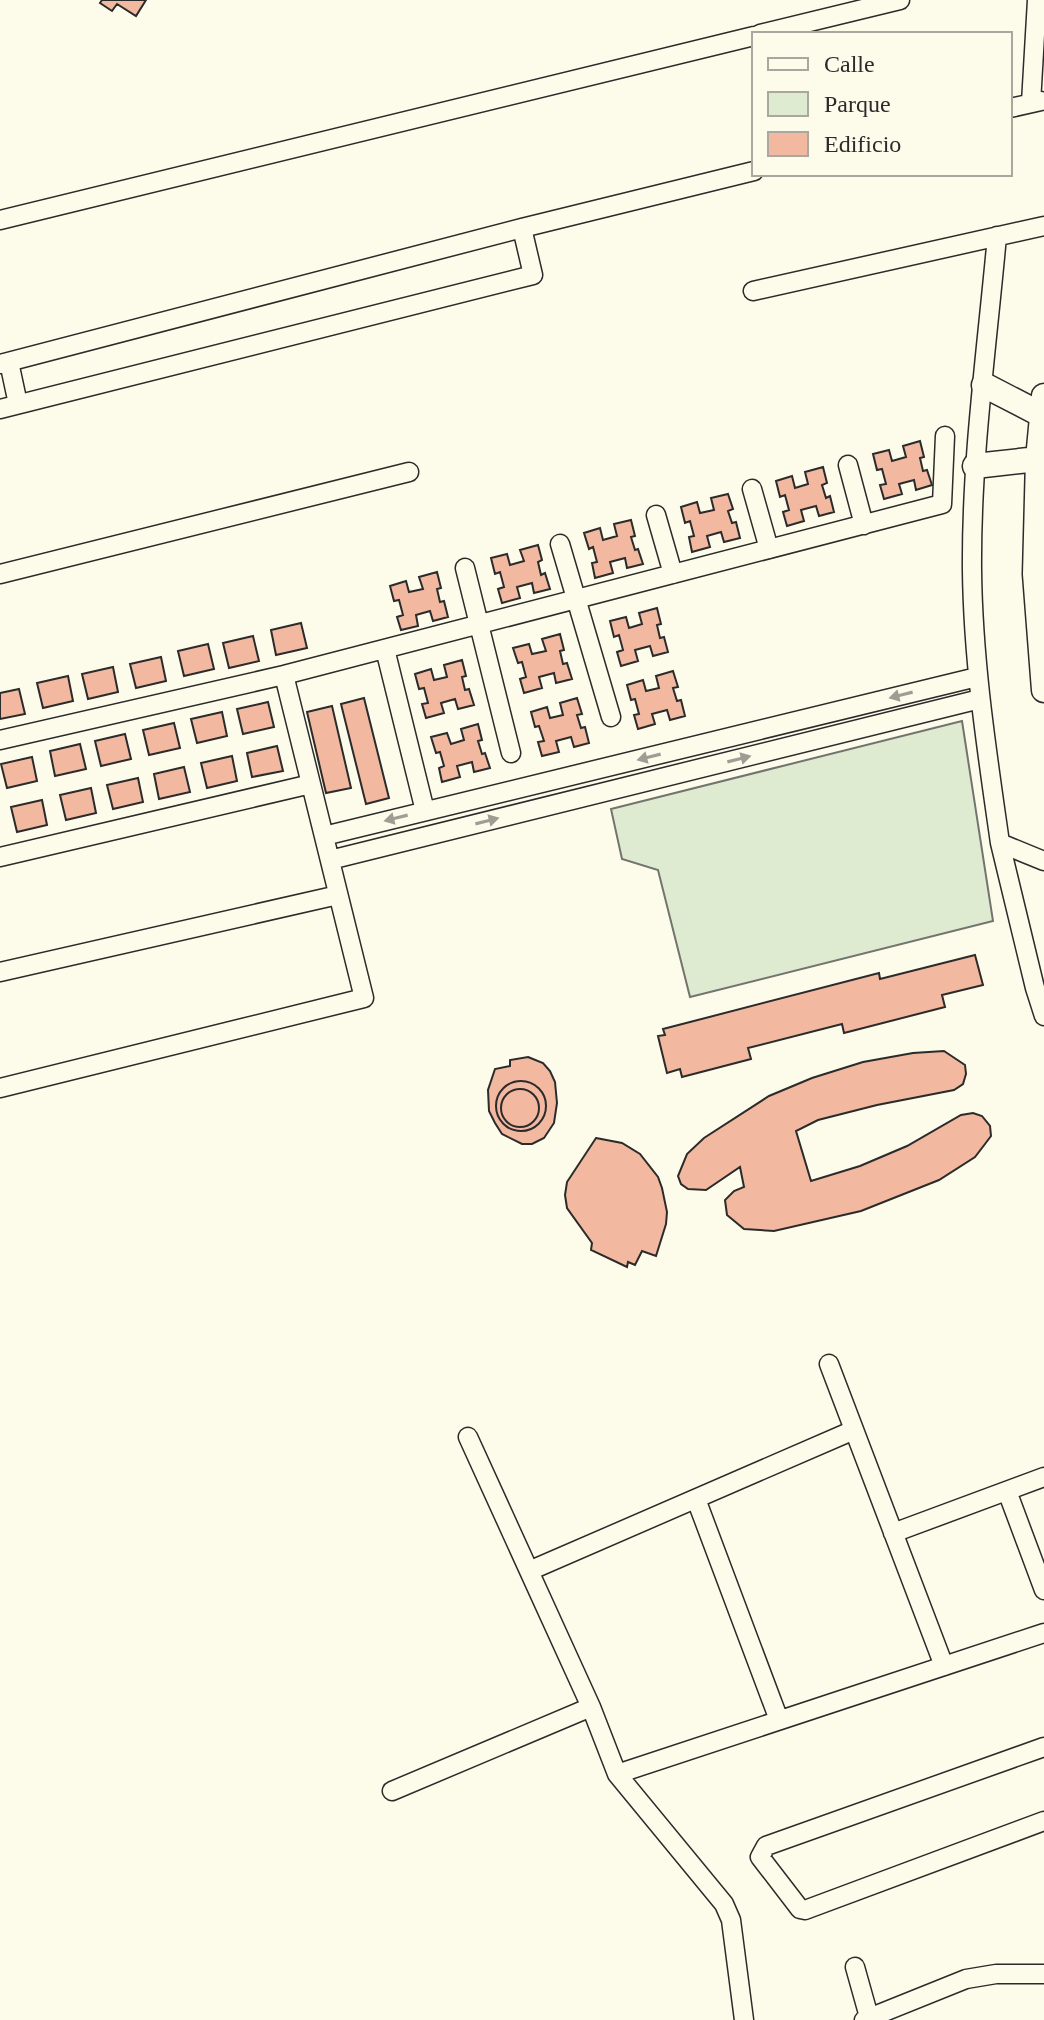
<svg xmlns="http://www.w3.org/2000/svg" width="1044" height="2020" font-family="'Times New Roman',serif">
<style>
.green{fill:#deebd1;stroke:#74746e;stroke-width:2}
.building{fill:#f2b8a0;stroke:#2b2b2b;stroke-width:2}
.lines{fill:none;stroke-linecap:round;stroke-linejoin:round}
.minor-casing{stroke:#2b2b2b;stroke-width:21}
.major-casing{stroke:#2b2b2b;stroke-width:27}
.minor{stroke:#fdfbea;stroke-width:18}
.major{stroke:#fdfbea;stroke-width:24}
.oneway{fill:#9e9d94}
</style>
<rect width="100%" height="100%" fill="#fdfbea"/>
<path class="green" d="M 962,721 L 993,921 L 690,997 L 658,870 L 622,859 L 611,809 Z"/>
<path class="building" d="M 102,0 L 146,0 L 136,16 L 117,4 L 112,11 L 100,3 Z
M 920,441 L 924,457 L 920,458 L 923,471 L 927,470 L 932,485 L 916,490 L 914,480 L 899,484 L 902,494 L 884,499 L 880,485 L 886,484 L 882,469 L 877,470 L 873,454 L 889,450 L 892,461 L 906,457 L 903,446 Z
M 823,467 L 827,483 L 822,485 L 826,498 L 830,496 L 834,512 L 819,516 L 816,506 L 801,510 L 804,521 L 787,526 L 783,512 L 789,510 L 785,495 L 780,497 L 776,481 L 792,476 L 795,488 L 808,484 L 805,472 Z
M 728,494 L 733,509 L 728,511 L 732,523 L 736,522 L 740,538 L 724,542 L 721,532 L 707,536 L 710,547 L 692,552 L 689,537 L 694,536 L 690,521 L 685,523 L 681,507 L 697,502 L 700,513 L 714,510 L 711,498 Z
M 631,520 L 635,536 L 631,537 L 635,550 L 638,549 L 643,564 L 627,568 L 625,558 L 610,562 L 613,573 L 595,578 L 592,563 L 597,562 L 593,547 L 589,549 L 584,533 L 600,528 L 603,540 L 617,536 L 614,524 Z
M 538,545 L 542,560 L 538,562 L 541,575 L 545,573 L 550,589 L 534,593 L 532,583 L 517,587 L 520,598 L 502,603 L 498,589 L 504,587 L 500,572 L 495,574 L 491,558 L 507,554 L 510,565 L 524,561 L 520,550 Z
M 437,572 L 441,588 L 437,589 L 440,602 L 444,601 L 448,617 L 433,621 L 430,611 L 416,615 L 418,626 L 401,630 L 397,617 L 403,615 L 399,600 L 394,601 L 390,586 L 406,581 L 409,592 L 423,589 L 419,577 Z
M 657,608 L 661,624 L 657,625 L 660,638 L 664,637 L 668,652 L 653,656 L 650,646 L 635,650 L 638,661 L 621,666 L 617,652 L 623,650 L 619,635 L 614,637 L 610,621 L 626,617 L 629,628 L 642,624 L 639,613 Z
M 301,623 L 307,648 L 276,655 L 271,630 Z
M 560,634 L 564,650 L 560,651 L 563,664 L 567,663 L 572,679 L 556,683 L 554,673 L 539,677 L 542,688 L 524,693 L 520,679 L 526,677 L 522,662 L 518,663 L 513,648 L 529,644 L 532,654 L 546,651 L 542,639 Z
M 253,636 L 259,661 L 229,668 L 223,643 Z
M 208,644 L 214,669 L 184,676 L 178,651 Z
M 161,657 L 166,681 L 136,688 L 130,664 Z
M 462,660 L 466,676 L 462,677 L 465,690 L 469,689 L 474,705 L 458,709 L 455,699 L 441,703 L 444,713 L 426,718 L 422,704 L 428,703 L 424,688 L 419,689 L 415,674 L 431,669 L 434,680 L 447,677 L 444,665 Z
M 113,667 L 118,692 L 88,699 L 82,674 Z
M 673,671 L 678,687 L 673,688 L 677,701 L 681,700 L 685,716 L 670,720 L 667,710 L 652,714 L 655,724 L 638,729 L 634,715 L 639,714 L 635,699 L 631,700 L 627,685 L 643,680 L 646,691 L 659,688 L 656,676 Z
M 68,676 L 73,701 L 43,708 L 37,683 Z
M 19,689 L 25,714 L 0,719 L 0,693 Z
M 364,698 L 389,798 L 366,804 L 341,704 Z
M 577,698 L 582,714 L 577,715 L 581,728 L 585,727 L 589,743 L 574,747 L 571,737 L 556,741 L 559,752 L 542,756 L 538,742 L 544,741 L 539,726 L 535,727 L 531,712 L 547,707 L 550,718 L 563,715 L 560,703 Z
M 268,702 L 274,727 L 243,734 L 237,709 Z
M 332,706 L 351,788 L 326,793 L 307,712 Z
M 222,712 L 227,736 L 197,743 L 191,719 Z
M 174,723 L 180,748 L 149,755 L 143,730 Z
M 478,724 L 482,740 L 478,741 L 482,754 L 485,753 L 490,768 L 474,772 L 472,762 L 457,766 L 460,777 L 442,782 L 439,768 L 444,766 L 440,752 L 436,753 L 431,737 L 447,733 L 451,744 L 464,740 L 461,729 Z
M 125,734 L 131,759 L 101,766 L 95,741 Z
M 80,744 L 86,769 L 55,776 L 50,751 Z
M 277,746 L 283,771 L 252,777 L 247,753 Z
M 232,756 L 237,781 L 207,788 L 201,763 Z
M 32,757 L 37,781 L 7,788 L 1,764 Z
M 184,767 L 190,792 L 159,799 L 154,774 Z
M 138,778 L 143,802 L 113,809 L 107,785 Z
M 91,788 L 96,813 L 66,820 L 60,795 Z
M 42,800 L 47,825 L 17,832 L 11,807 Z
M 975,955 L 983,985 L 942,995 L 945,1007 L 844,1033 L 842,1024 L 748,1048 L 751,1059 L 682,1077 L 680,1069 L 667,1073 L 658,1036 L 665,1035 L 663,1029 L 879,973 L 880,979 Z
M 944,1051 L 965,1065 L 966,1074 L 963,1084 L 954,1090 L 877,1105 L 818,1120 L 796,1131 L 811,1181 L 860,1166 L 907,1146 L 961,1115 L 973,1113 L 982,1116 L 990,1126 L 991,1136 L 985,1144 L 975,1157 L 939,1180 L 861,1211 L 774,1231 L 744,1229 L 727,1215 L 725,1200 L 734,1191 L 744,1187 L 740,1167 L 706,1190 L 688,1189 L 681,1184 L 678,1176 L 687,1154 L 704,1138 L 769,1096 L 812,1078 L 863,1062 L 913,1053 Z
M 528,1057 L 543,1063 L 550,1071 L 555,1082 L 557,1103 L 554,1123 L 544,1138 L 532,1144 L 522,1144 L 502,1134 L 495,1123 L 489,1111 L 488,1090 L 495,1069 L 510,1066 L 510,1060 Z
M496 1106a25 25 0 1 1 50 0a25 25 0 1 1-50 0Z
M501 1108a19 19 0 1 1 38 0a19 19 0 1 1-38 0Z
M 596,1138 L 622,1143 L 640,1154 L 658,1177 L 662,1188 L 667,1212 L 666,1224 L 656,1256 L 642,1251 L 635,1265 L 628,1262 L 627,1267 L 591,1250 L 592,1243 L 567,1208 L 565,1195 L 567,1182 Z"/>
<g class="lines">
<g class="minor-casing">
<path id="minor" d="M 760,34 L 900,0
M 1031,103 L 1037,0
M 1010,108 L 1041,101
M 0,220 L 754,36
M 997,236 C 987,347 971,459 972,570 C 973,662 987,752 1000,843 L 1044,861
M 753,291 L 1044,226
M 9,362 L 18,404
M 0,364 L 522,228 L 754,171
M 0,409 L 533,275 L 522,228
M 848,465 L 864,525
M 752,489 L 769,549
M 656,515 L 673,574
M 560,544 L 611,717
M 465,568 L 511,753
M 0,574 L 409,472
M 385,649 L 425,811
M 0,740 L 284,675 L 942,504 L 945,436
M 324,836 L 977,677
M 1000,843 L 1035,988 L 1044,1016
M 0,857 L 311,784
M 330,860 L 980,699
M 0,972 L 338,895
M 0,1088 L 364,998 L 284,675
M 829,1364 L 944,1666
M 468,1437 L 591,1707 L 617,1774 L 724,1904 L 731,1920 L 744,2020
M 1007,1491 L 1044,1590
M 696,1499 L 779,1720
M 893,1533 L 1044,1477
M 529,1571 L 854,1430
M 1044,1747 L 766,1846 L 760,1857 L 800,1909 L 805,1910 L 1044,1821
M 617,1774 L 1044,1633
M 392,1791 L 591,1707
M 855,1967 L 869,2017
M 864,2020 L 966,1979 L 996,1974 L 1044,1974"/>
</g>
<g class="major-casing">
<path id="major" d="M 984,385 L 1042,415
M 1044,396 L 1038,459 L 1035,574 L 1044,690
M 975,466 L 1038,459"/>
</g>
<use href="#minor" class="minor"/>
<use href="#major" class="major"/>
</g>
<defs><path id="oneway-solid" d="M-6-.8H1V-3.2L6.5 0L1 3.2V.8H-6Z" transform="scale(2)"/></defs>
<g class="oneway">
<use href="#oneway-solid" transform="translate(901 695) rotate(166)"/>
<use href="#oneway-solid" transform="translate(649 757) rotate(166)"/>
<use href="#oneway-solid" transform="translate(739 759) rotate(-14)"/>
<use href="#oneway-solid" transform="translate(396 818) rotate(166)"/>
<use href="#oneway-solid" transform="translate(487 821) rotate(-14)"/>
</g>
<rect x="752" y="32" width="260" height="144" fill="#fdfbea" stroke="#a9a89e" stroke-width="2"/>
<rect x="768" y="58" width="40" height="12" fill="#fdfbea" stroke="#a9a89e" stroke-width="2"/>
<text x="824" y="72" font-size="24" fill="#2b2b2b">Calle</text>
<rect x="768" y="92" width="40" height="24" fill="#deebd1" stroke="#a9a89e" stroke-width="2"/>
<text x="824" y="112" font-size="24" fill="#2b2b2b">Parque</text>
<rect x="768" y="132" width="40" height="24" fill="#f2b8a0" stroke="#a9a89e" stroke-width="2"/>
<text x="824" y="152" font-size="24" fill="#2b2b2b">Edificio</text>
</svg>
